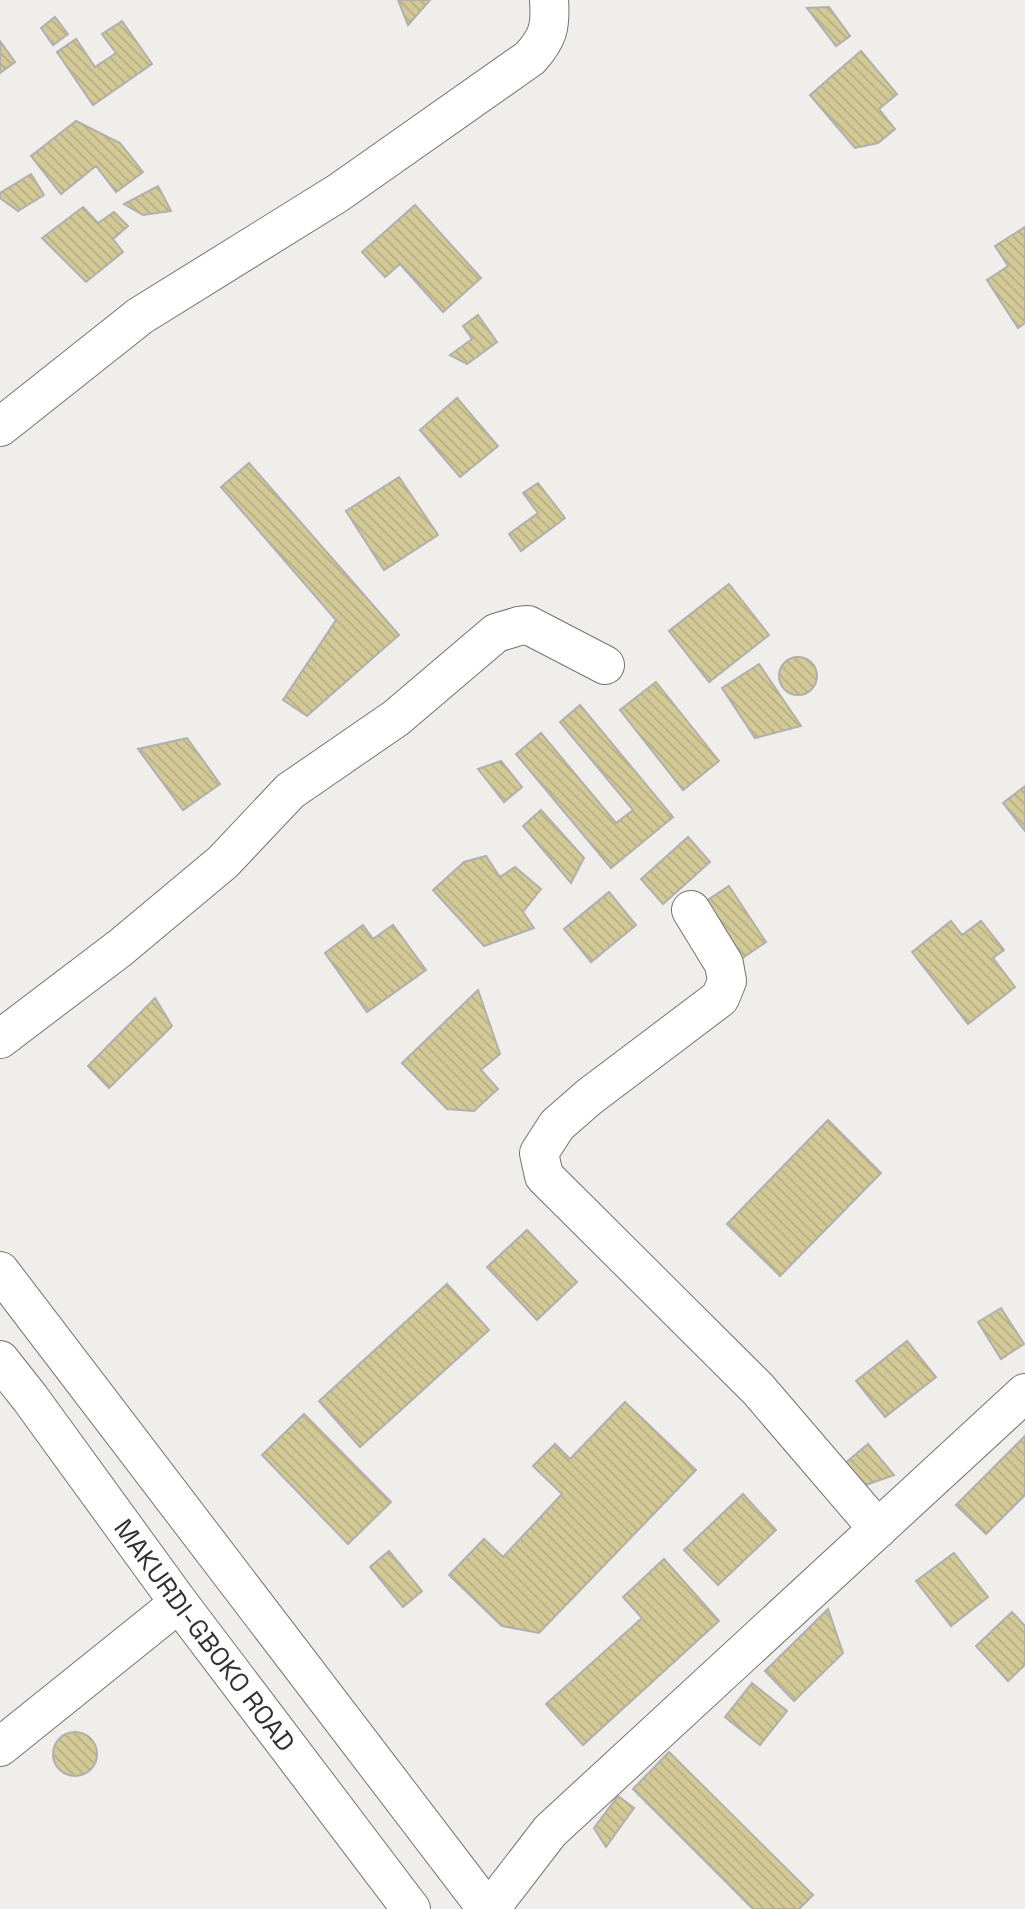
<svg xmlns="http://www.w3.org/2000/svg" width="1025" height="1909" font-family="'Space Grotesk',sans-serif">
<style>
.building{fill:url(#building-back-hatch);stroke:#b0afac;stroke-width:2}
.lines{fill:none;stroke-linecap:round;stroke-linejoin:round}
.minor-casing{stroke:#737370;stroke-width:40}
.major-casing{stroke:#737370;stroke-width:40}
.minor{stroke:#fff;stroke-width:38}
.major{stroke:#fff;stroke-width:38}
.labels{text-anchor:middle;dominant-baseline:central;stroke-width:5;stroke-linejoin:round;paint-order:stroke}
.street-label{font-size:26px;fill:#30302e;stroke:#efeeeb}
</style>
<defs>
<pattern id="building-back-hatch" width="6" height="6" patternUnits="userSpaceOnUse" patternTransform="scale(1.75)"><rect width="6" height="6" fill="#d3c997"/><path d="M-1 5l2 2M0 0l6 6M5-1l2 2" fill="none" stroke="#b5ad82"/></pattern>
</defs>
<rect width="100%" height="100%" fill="#efeeeb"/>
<path class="building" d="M 398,0 L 430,0 L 408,25 Z
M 829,7 L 850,36 L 836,46 L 807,8 Z
M 55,17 L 68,34 L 53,45 L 41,28 Z
M 122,21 L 152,64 L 93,105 L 57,52 L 76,39 L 95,67 L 116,53 L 102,34 Z
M 0,41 L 15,62 L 0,73 Z
M 861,51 L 897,94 L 879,109 L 895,129 L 878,143 L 855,148 L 810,95 Z
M 76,121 L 120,143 L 143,172 L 116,192 L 96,166 L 61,194 L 31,156 Z
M 31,174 L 44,195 L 18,211 L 0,198 L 0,193 Z
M 158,186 L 171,211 L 143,215 L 124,204 Z
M 415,205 L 481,278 L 443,312 L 400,264 L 385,277 L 362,252 Z
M 83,207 L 98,223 L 114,212 L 128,226 L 113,239 L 123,252 L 86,282 L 42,238 Z
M 1025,227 L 1025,323 L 1018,328 L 987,280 L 1008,266 L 995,246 Z
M 478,315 L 497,342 L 467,364 L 450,355 L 472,339 L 463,326 Z
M 457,398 L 498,446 L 460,477 L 420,430 Z
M 249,463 L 399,635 L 307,716 L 283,700 L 336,620 L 221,487 Z
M 399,477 L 438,535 L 384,570 L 346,511 Z
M 538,483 L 565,518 L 521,551 L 509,534 L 538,513 L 523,493 Z
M 729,584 L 769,635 L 709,682 L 669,631 Z
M779 676a19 19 0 1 1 38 0a19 19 0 1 1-38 0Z
M 759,664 L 801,726 L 755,738 L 722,688 Z
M 656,682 L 719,761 L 683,790 L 620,710 Z
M 580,705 L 673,817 L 611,868 L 516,754 L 541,733 L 616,823 L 633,810 L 560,722 Z
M 187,738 L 220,784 L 183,810 L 138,749 Z
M 501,761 L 522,787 L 504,802 L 478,769 Z
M 1025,786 L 1025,831 L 1003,803 Z
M 541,810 L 584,858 L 571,883 L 523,826 Z
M 688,837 L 710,862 L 663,904 L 641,879 Z
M 486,856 L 500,877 L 515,867 L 541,889 L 523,912 L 534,928 L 484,946 L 433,890 L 464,862 Z
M 729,886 L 766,942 L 741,959 L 703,903 Z
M 609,892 L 636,925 L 591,962 L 564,929 Z
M 951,921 L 962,935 L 981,921 L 1004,950 L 993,958 L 1015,987 L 968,1024 L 912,952 Z
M 363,925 L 373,939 L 393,925 L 426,970 L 367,1012 L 325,953 Z
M 478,990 L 500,1054 L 481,1070 L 498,1089 L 474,1111 L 447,1109 L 402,1063 Z
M 155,998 L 172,1026 L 109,1088 L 88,1066 Z
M 828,1120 L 881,1173 L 780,1276 L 727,1224 Z
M 527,1230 L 577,1282 L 537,1320 L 487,1267 Z
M 447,1284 L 489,1330 L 360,1447 L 319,1401 Z
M 1001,1308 L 1024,1344 L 1001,1359 L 978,1322 Z
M 907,1341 L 936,1377 L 885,1417 L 856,1381 Z
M 625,1402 L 696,1470 L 539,1633 L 502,1626 L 449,1575 L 484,1539 L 503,1557 L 562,1494 L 533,1466 L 555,1444 L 570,1459 Z
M 304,1414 L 391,1502 L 348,1544 L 262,1455 Z
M 1025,1436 L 1025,1495 L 986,1534 L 956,1505 Z
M 868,1444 L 894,1475 L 863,1486 L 844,1464 Z
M 743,1494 L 776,1530 L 718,1585 L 684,1550 Z
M 389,1551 L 422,1591 L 403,1607 L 370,1567 Z
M 954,1553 L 988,1597 L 951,1626 L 916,1581 Z
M 664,1559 L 719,1621 L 583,1745 L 546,1704 L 642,1618 L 623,1597 Z
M 828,1609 L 843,1653 L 794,1701 L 765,1671 Z
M 1012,1612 L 1025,1626 L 1025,1665 L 1008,1681 L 976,1646 Z
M 752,1683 L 787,1711 L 760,1745 L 725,1717 Z
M53 1754a22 22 0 1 1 44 0a22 22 0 1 1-44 0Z
M 669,1752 L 813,1895 L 799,1909 L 753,1909 L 633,1789 Z
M 618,1796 L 634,1808 L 606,1847 L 594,1828 Z"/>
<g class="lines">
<g class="minor-casing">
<path id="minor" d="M 0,427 L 140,316 L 338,193 L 530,58 C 548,38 551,27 549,0
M 691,910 L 724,964 L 727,981 L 720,998 L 589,1097 L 557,1125 L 539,1153 L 544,1176 L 758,1389 L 878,1529
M 0,1039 L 120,948 L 223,862 L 290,791 L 396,718 L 496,633 L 519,626 L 528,625 L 605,665
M 0,1747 L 179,1603
M 490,1909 L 550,1831 L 1025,1393"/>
</g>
<g class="major-casing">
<g id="major">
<path d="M 0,1271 L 487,1909"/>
<path id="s1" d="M 0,1360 L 30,1398 L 179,1603 L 411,1909"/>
</g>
</g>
<use href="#minor" class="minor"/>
<use href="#major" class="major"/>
</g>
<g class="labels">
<g class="street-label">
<text stroke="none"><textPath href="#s1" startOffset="343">MAKURDI-GBOKO ROAD</textPath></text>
</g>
</g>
</svg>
